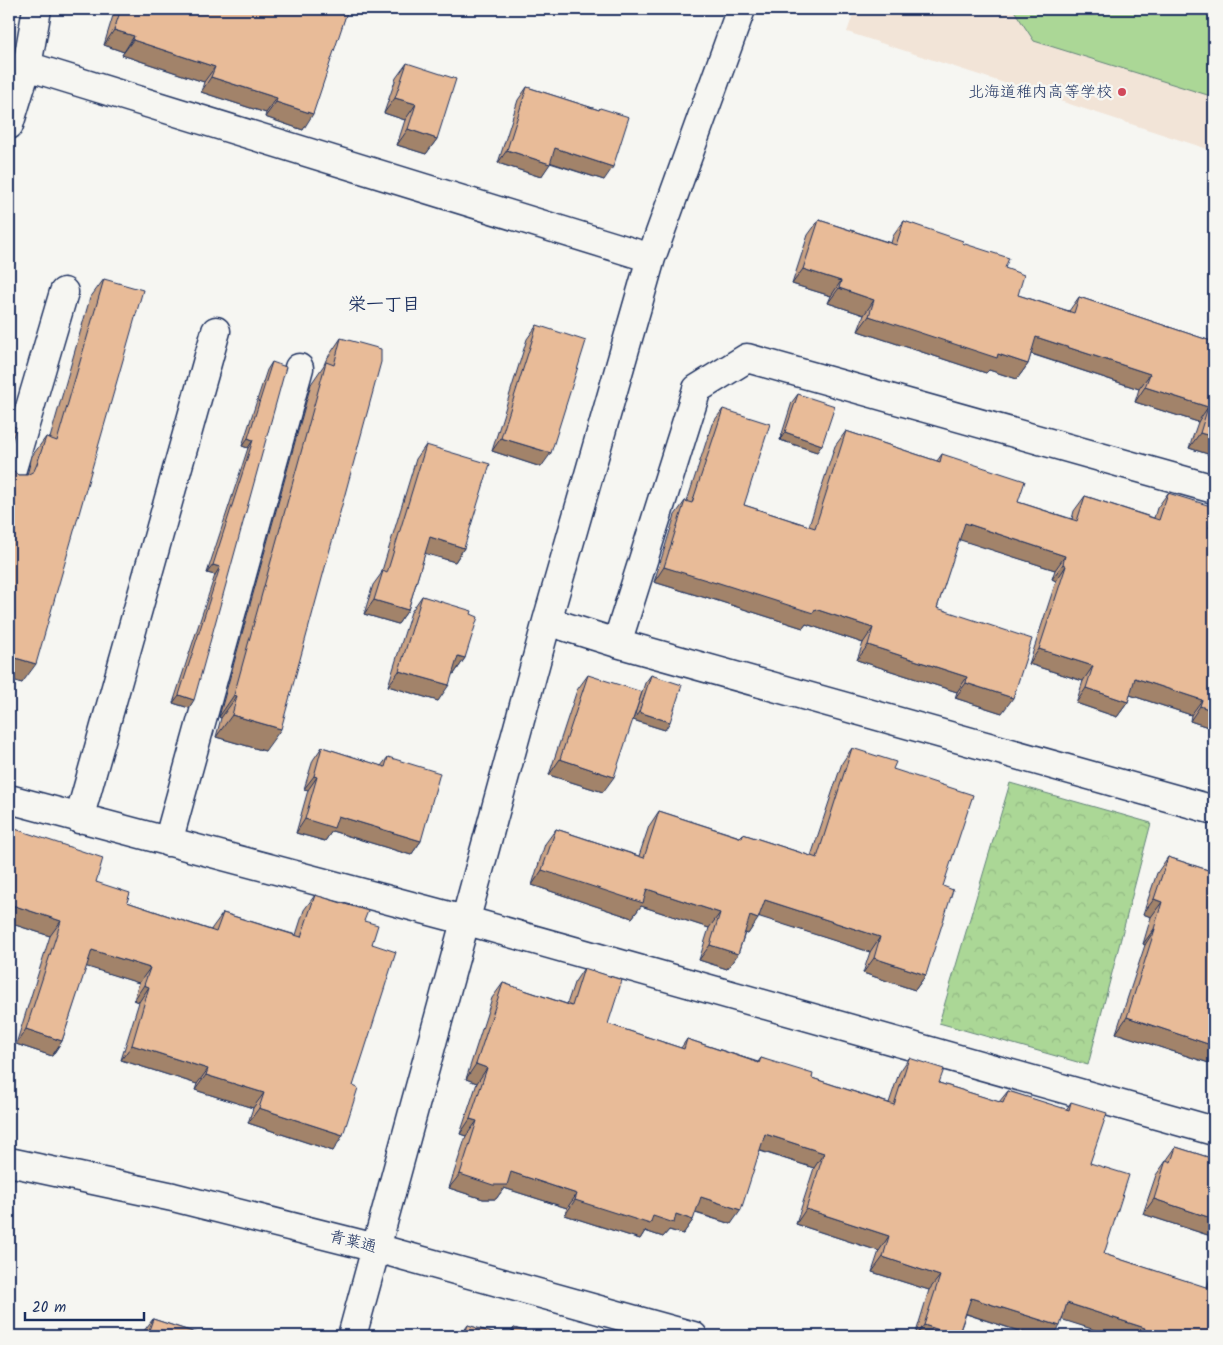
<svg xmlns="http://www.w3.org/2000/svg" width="1223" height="1345" font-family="Kalam,'Klee One',sans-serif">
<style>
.built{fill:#f2e4d7}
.green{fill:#abd796;stroke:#63837a}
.park{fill:url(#park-crowns);stroke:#63837a}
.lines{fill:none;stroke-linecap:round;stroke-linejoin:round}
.minor-casing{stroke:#1b2f5e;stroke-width:31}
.minor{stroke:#f6f6f2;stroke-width:28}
.wall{fill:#c8a183;stroke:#1b2f5e}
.shaded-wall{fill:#a2836a;stroke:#1b2f5e}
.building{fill:#e8bb98;stroke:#1b2f5e}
.poi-dot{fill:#d1495b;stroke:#f6f6f2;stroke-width:2}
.labels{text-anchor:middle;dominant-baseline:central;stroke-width:5;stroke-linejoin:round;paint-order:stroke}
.poi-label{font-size:16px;fill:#1b2f5e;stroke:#f6f6f2;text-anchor:end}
.street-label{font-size:16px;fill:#1b2f5e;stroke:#f6f6f2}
.neighbourhood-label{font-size:18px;font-weight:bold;fill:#1b2f5e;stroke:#f6f6f2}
</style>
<defs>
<pattern id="park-crowns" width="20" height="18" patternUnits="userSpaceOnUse" patternTransform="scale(1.25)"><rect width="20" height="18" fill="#abd796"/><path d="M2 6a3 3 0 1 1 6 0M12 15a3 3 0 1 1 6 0" fill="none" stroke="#93b984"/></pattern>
</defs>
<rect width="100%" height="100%" fill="#f6f6f2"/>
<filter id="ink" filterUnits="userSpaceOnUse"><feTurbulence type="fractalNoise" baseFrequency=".02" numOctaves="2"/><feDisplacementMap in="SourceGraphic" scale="10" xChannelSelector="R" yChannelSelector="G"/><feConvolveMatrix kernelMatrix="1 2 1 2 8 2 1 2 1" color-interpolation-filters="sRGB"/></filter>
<g filter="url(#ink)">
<path class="built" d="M 855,9 L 1214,9 L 1214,151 L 847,32 Z"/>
<path class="green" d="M 1013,9 L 1214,9 L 1214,97 L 1034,41 Z"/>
<path class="park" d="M 1010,783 L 1151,823 L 1088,1065 L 939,1023 Z"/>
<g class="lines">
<g class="minor-casing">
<path id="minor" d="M 27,66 L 651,258
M 9,125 L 27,66 L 37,9
M 9,479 L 64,292
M 547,621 L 617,643 L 1214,810
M 617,643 L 697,389 L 747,358 L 1214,489
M 9,799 L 464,920 L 1214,1131
M 79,819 L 216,331
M 168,842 L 299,368
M 9,1162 L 173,1197 L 376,1248 L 693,1336
M 352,1336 L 547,621 L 651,258 L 741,9"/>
</g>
<use href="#minor" class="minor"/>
</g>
<path class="wall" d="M 115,9 L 348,9 L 303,130 L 265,117 L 266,113 L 201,92 L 204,82 L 122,55 L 124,52 L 104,45 Z
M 407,63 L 437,139 L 426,154 L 397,145 L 405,120 L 384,113 L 396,78 Z
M 527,87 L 599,110 L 600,108 L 604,180 L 550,163 L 541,177 L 498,163 L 518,100 Z
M 819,220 L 891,243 L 893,236 L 904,221 L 962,243 L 1005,268 L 1018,295 L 1069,311 L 1079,297 L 1214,342 L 1214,456 L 1189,448 L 1198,422 L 1135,402 L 1139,389 L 1031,354 L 1028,364 L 1017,379 L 989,370 L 986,373 L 858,331 L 864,315 L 828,303 L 831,296 L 792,284 L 808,235 Z
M 104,279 L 22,683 L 9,679 L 9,466 L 11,470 L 18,475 L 27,475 L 32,456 L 46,437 L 50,438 L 90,298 Z
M 537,325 L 541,467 L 492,451 L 527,339 Z
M 341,338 L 265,751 L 216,737 L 221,718 L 219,717 L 311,384 L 324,365 L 326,360 Z
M 272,362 L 189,708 L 173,703 L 215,575 L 207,573 L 248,448 L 242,446 L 267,370 Z
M 798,394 L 817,452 L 780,440 L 792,402 Z
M 723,409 L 744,505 L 809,526 L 835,446 L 846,431 L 937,461 L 942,454 L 1018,502 L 1072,519 L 1074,511 L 1085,496 L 1154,518 L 1157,508 L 1168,493 L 1209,528 L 1214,529 L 1214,729 L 1190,721 L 1191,715 L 1130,695 L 1128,702 L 1117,717 L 1076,703 L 1083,681 L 1029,664 L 1056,581 L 1052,579 L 1055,570 L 959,539 L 937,608 L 1002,713 L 955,698 L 957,692 L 857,660 L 863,643 L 806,624 L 803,628 L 706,597 L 706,598 L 654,582 L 675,515 L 685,501 L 687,501 L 712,424 Z
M 426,445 L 464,548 L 455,562 L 425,553 L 408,610 L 398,624 L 364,614 L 373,585 L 381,574 L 416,459 Z
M 422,596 L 471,614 L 465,658 L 454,674 L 453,673 L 438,701 L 388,686 L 411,612 Z
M 588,675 L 603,792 L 549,775 L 577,690 Z
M 651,675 L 665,730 L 633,720 L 645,683 Z
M 322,747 L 381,766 L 388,757 L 421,841 L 411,855 L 332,831 L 325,841 L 296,833 L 308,790 L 304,789 L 313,760 Z
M 852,748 L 893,769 L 943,886 L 926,975 L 915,990 L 863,973 L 870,952 L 759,916 L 748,934 L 745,933 L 738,954 L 727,969 L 699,960 L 709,928 L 641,906 L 632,918 L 532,885 L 545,844 L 556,829 L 639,856 L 649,826 L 659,811 L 740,837 L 743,834 L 811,856 L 842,763 Z
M 9,827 L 127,902 L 211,930 L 212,928 L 223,913 L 296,935 L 304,910 L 315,895 L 364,921 L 372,944 L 353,1086 L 333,1151 L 248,1123 L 253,1108 L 195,1090 L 197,1084 L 121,1060 L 139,1002 L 134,1000 L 139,983 L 86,966 L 62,1041 L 52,1056 L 16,1044 L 50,936 L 9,923 Z
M 1168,857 L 1214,872 L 1214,1074 L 1210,1072 L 1212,1064 L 1116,1033 L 1145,945 L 1143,944 L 1151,917 L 1143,914 L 1157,873 Z
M 584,968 L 608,1024 L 681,1048 L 687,1039 L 758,1062 L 761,1058 L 812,1078 L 889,1103 L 899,1073 L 909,1058 L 939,1083 L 999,1102 L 1008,1091 L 1066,1110 L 1071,1102 L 1090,1163 L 1104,1254 L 1207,1288 L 1214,1265 L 1214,1336 L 1114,1336 L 1062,1319 L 1053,1336 L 1034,1336 L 966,1314 L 958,1336 L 915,1336 L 929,1290 L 872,1272 L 879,1251 L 796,1224 L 814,1168 L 760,1151 L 731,1224 L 695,1213 L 693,1220 L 683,1234 L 669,1230 L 663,1237 L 645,1231 L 640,1239 L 565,1215 L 567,1208 L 504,1188 L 496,1199 L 483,1199 L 449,1188 L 466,1136 L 460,1134 L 477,1083 L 466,1079 L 492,998 L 503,983 L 567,1004 L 574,983 Z
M 1176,1147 L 1214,1159 L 1214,1237 L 1143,1214 L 1156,1175 Z
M 153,1319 L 205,1336 L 140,1336 Z
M 468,1325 L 502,1336 L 460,1336 Z
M 514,1328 L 540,1336 L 508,1336 Z"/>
<path class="shaded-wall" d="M 114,30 L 134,36 L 124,52 L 104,45 Z
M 133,40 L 215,67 L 204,82 L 122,55 Z
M 211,77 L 277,98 L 266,113 L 201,92 Z
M 395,98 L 416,104 L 405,120 L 384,113 Z
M 276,102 L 313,114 L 303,130 L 265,117 Z
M 408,129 L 437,139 L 426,154 L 397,145 Z
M 555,148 L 613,167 L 604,180 L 546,161 Z
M 507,150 L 550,164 L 541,177 L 498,163 Z
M 803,269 L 841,281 L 831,296 L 792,284 Z
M 839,288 L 874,300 L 864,315 L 828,303 Z
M 869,316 L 998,354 L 1028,364 L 1017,379 L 989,370 L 986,373 L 858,331 Z
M 1036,337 L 1150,374 L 1139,389 L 1026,352 Z
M 1145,387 L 1208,407 L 1198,422 L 1135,402 Z
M 785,432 L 822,445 L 817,452 L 780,440 Z
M 1200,433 L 1214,437 L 1214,456 L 1189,448 Z
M 248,438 L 253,440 L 248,448 L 242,446 Z
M 501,438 L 551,453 L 541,467 L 492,451 Z
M 965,523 L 1065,556 L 1055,570 L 954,538 Z
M 430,537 L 464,548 L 455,562 L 420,552 Z
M 1063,564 L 1066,566 L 1056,581 L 1052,579 Z
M 213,565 L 220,567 L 215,575 L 207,573 Z
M 664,567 L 815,609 L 873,628 L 863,643 L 806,624 L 803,628 L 706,597 L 706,598 L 654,582 Z
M 374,600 L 408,610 L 398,624 L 364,614 Z
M 868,645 L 967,677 L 957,692 L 857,660 Z
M 1039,649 L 1093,666 L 1083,681 L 1029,664 Z
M 9,656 L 36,664 L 22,683 L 9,679 Z
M 458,656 L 465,658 L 454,674 L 447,671 Z
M 399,671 L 449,685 L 438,701 L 388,686 Z
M 1135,678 L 1202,700 L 1191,715 L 1124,693 Z
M 966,683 L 1013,698 L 1002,713 L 955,698 Z
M 1086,688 L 1128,702 L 1117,717 L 1076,703 Z
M 179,695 L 194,700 L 189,708 L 173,703 Z
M 234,695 L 237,696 L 221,718 L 219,717 Z
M 1200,706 L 1214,711 L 1214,729 L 1190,721 Z
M 639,712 L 670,722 L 665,730 L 633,720 Z
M 232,715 L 281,729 L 265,751 L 216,737 Z
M 560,759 L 614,777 L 603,792 L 549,775 Z
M 314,776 L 317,777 L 308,790 L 304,789 Z
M 338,816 L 421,841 L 411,855 L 332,831 L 325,841 L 296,833 L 305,819 Z
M 542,870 L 647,889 L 720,913 L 709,928 L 641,906 L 632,918 L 532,885 Z
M 1154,899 L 1162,902 L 1151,917 L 1143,914 Z
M 765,900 L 880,937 L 870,952 L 754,915 Z
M 9,904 L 61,921 L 50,936 L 9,923 Z
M 750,916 L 758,919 L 748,934 L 740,931 Z
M 1154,929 L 1155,929 L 1145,945 L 1143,944 Z
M 710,945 L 738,954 L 727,969 L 699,960 Z
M 92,950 L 150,968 L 139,983 L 81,965 Z
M 874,958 L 926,975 L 915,990 L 863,973 Z
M 144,985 L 149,987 L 139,1002 L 134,1000 Z
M 1127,1017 L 1214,1046 L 1214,1061 L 1212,1064 L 1116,1033 Z
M 26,1029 L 62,1041 L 52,1056 L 16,1044 Z
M 132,1045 L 208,1069 L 197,1084 L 121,1060 Z
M 476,1064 L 487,1068 L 477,1083 L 466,1079 Z
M 1214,1065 L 1214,1074 L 1210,1072 Z
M 206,1075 L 264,1093 L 253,1108 L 195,1090 Z
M 259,1108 L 343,1135 L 333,1151 L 248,1123 Z
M 470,1119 L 477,1121 L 466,1136 L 460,1134 Z
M 765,1134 L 824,1153 L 814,1168 L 755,1149 Z
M 511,1172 L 577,1194 L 567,1208 L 504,1188 L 496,1199 L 483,1199 L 449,1188 L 460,1174 Z
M 701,1197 L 741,1210 L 731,1224 L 690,1211 Z
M 1154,1199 L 1214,1219 L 1214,1237 L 1143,1214 Z
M 575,1200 L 653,1216 L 676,1214 L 693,1220 L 683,1234 L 669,1230 L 663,1237 L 645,1231 L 640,1239 L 565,1215 Z
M 806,1209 L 889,1236 L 879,1251 L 796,1224 Z
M 883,1257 L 940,1276 L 929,1290 L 872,1272 Z
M 971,1298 L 1060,1326 L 1053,1336 L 1034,1336 L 961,1312 Z
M 1067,1303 L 1145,1328 L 1139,1336 L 1114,1336 L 1057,1318 Z
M 924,1325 L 958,1336 L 916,1336 Z"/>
<path class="building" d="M 121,9 L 348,9 L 313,114 L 276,102 L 277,98 L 211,77 L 215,67 L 133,40 L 134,36 L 114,30 Z
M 407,63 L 456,79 L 437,139 L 408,129 L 416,104 L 395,98 Z
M 527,87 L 599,110 L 600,108 L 629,117 L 613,167 L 555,148 L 550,164 L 507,150 Z
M 819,220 L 896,245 L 904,221 L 963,241 L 962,243 L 1009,258 L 1005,268 L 1024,275 L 1018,295 L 1074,313 L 1079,297 L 1214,342 L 1214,437 L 1200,433 L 1208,407 L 1145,387 L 1150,374 L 1036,337 L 1028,364 L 998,354 L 997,358 L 869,316 L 874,300 L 839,288 L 841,281 L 803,269 Z
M 104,279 L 143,290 L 36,664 L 9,656 L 9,466 L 11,470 L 18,475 L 27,475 L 34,471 L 37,464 L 46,437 L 57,441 Z
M 537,325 L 586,341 L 551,453 L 501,438 Z
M 341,338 L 381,349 L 381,362 L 281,729 L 232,715 L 237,696 L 234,695 L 326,362 L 334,365 Z
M 272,362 L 286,367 L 194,700 L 179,695 L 220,567 L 213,565 L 253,440 L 248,438 Z
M 798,394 L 835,406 L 822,445 L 785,432 Z
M 723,409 L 770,424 L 744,505 L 815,528 L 846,431 L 940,462 L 942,454 L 1025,481 L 1018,502 L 1077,521 L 1085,496 L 1159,520 L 1168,493 L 1214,507 L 1214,510 L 1209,528 L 1214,529 L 1214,711 L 1200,706 L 1202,700 L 1135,678 L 1128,702 L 1086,688 L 1093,666 L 1039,649 L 1066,566 L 1063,564 L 1065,556 L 965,523 L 937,608 L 1032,639 L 1013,698 L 966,683 L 967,677 L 868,645 L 873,628 L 815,609 L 813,613 L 716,582 L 716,583 L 664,567 L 685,501 L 692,503 Z
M 9,425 L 16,427 L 9,451 Z
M 426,445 L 490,464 L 464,548 L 430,537 L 408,610 L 374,600 L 383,571 L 387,573 Z
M 422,596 L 472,611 L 471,614 L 478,617 L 465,658 L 458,656 L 449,685 L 399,671 Z
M 588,675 L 642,692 L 614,777 L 560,759 Z
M 651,675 L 682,685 L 670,722 L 639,712 Z
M 322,747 L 385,767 L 388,757 L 440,773 L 421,841 L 338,816 L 334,828 L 305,819 L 317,777 L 314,776 Z
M 852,748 L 896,762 L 893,769 L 973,795 L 943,886 L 953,890 L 926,975 L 874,958 L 880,937 L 765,900 L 758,919 L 750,916 L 738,954 L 710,945 L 720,913 L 647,889 L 643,903 L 542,870 L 556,829 L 644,858 L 659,811 L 742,838 L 743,834 L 817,858 Z
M 9,827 L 103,858 L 96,882 L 130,893 L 127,902 L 216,932 L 223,913 L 301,937 L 315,895 L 368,911 L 364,921 L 378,925 L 372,944 L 396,952 L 353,1086 L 358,1088 L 343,1135 L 259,1108 L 264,1093 L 206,1075 L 208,1069 L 132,1045 L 149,987 L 144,985 L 150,968 L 92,950 L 62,1041 L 26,1029 L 61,921 L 9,904 Z
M 1168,857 L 1214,872 L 1214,1046 L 1127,1017 L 1155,929 L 1154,929 L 1162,902 L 1154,899 Z
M 584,968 L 622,980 L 608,1024 L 684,1049 L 687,1039 L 759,1063 L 761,1058 L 813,1074 L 812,1078 L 894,1105 L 909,1058 L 944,1069 L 939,1083 L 1003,1103 L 1008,1091 L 1069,1110 L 1071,1102 L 1107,1113 L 1090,1163 L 1129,1175 L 1104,1254 L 1212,1289 L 1214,1282 L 1214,1336 L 1146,1336 L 1143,1335 L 1145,1328 L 1067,1303 L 1060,1326 L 971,1298 L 958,1336 L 924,1325 L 940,1276 L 883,1257 L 889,1236 L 806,1209 L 824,1153 L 765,1134 L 741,1210 L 701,1197 L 693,1220 L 676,1214 L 674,1223 L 653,1216 L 650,1224 L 575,1200 L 577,1194 L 511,1172 L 507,1185 L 493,1185 L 460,1174 L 477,1121 L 470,1119 L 487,1068 L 476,1064 L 503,983 L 572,1006 Z
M 1176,1147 L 1214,1159 L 1214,1219 L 1154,1199 L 1166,1160 L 1171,1162 Z
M 153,1319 L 205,1336 L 147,1336 Z
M 468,1325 L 502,1336 L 464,1336 Z
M 514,1328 L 540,1336 L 512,1336 Z
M 9,1334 L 16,1336 L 9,1336 Z"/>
</g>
<circle class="poi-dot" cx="1122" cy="92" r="5"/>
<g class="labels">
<g class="poi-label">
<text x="1112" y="92">北海道稚内高等学校</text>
</g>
<g class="street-label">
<text transform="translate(353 1242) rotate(14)">青葉通</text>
</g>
<g class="neighbourhood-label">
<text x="384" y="305">栄一丁目</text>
</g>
</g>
<rect width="1223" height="1345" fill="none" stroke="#f6f6f2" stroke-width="30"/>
<rect x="15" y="15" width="1193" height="1315" fill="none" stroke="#1b2f5e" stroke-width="2" filter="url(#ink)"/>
<path d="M25 1312v8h119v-8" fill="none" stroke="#1b2f5e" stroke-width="2.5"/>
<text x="32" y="1312" font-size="15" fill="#1b2f5e" stroke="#f6f6f2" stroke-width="4" paint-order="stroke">20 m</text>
</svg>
